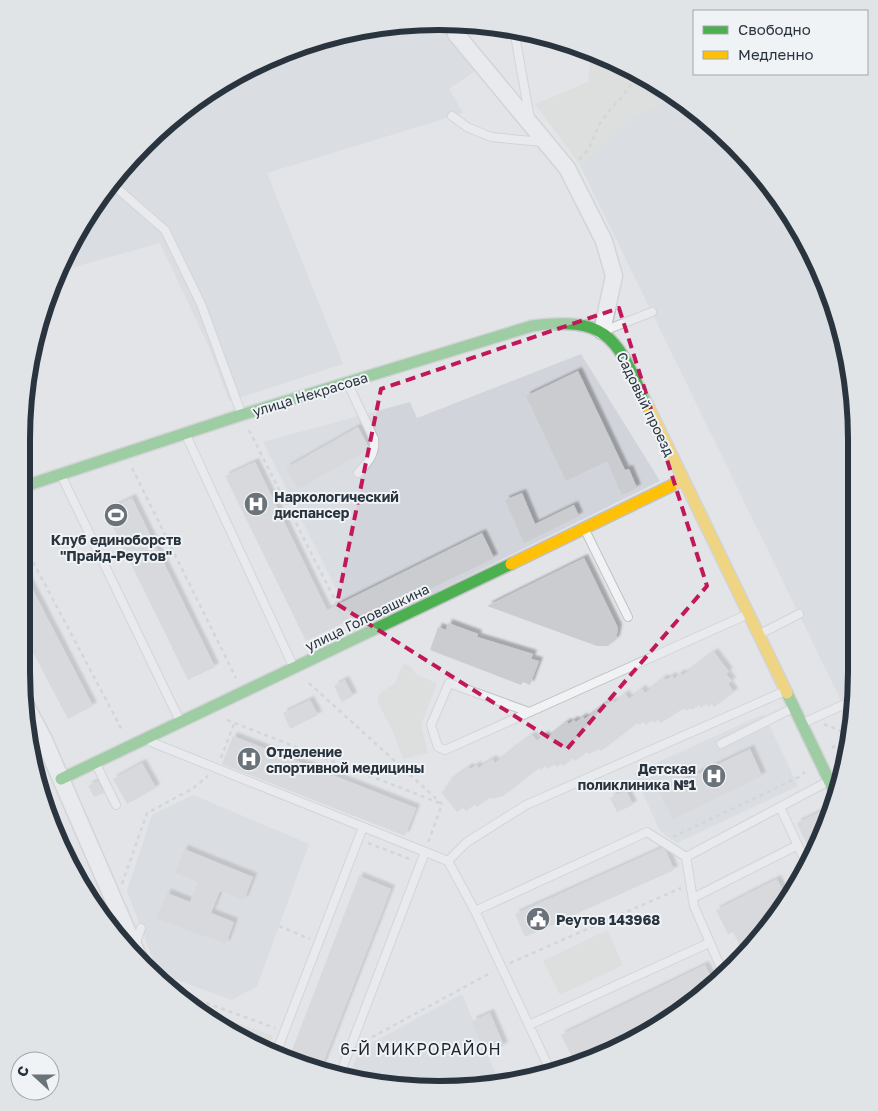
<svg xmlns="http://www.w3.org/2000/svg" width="878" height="1111" font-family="'Golos Text',sans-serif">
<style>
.built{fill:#d1d4da}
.green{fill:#d4dad3}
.building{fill:#cacccf;filter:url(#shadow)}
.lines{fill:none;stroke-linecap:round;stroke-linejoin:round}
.lane-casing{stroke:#c0c2c5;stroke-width:10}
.street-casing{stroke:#c0c2c5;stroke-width:19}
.fast-casing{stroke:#c0c2c5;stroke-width:14}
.slow-casing{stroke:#c0c2c5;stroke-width:14}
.path{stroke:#c2c5c7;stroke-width:2.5;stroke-dasharray:4 4;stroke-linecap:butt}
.lane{stroke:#f1f2f4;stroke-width:8}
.street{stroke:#f1f2f4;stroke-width:16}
.fast{stroke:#4caf50;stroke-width:11}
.slow{stroke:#ffc107;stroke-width:11}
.marked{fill:none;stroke:#c2185b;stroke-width:4;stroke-dasharray:10 6;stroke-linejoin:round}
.labels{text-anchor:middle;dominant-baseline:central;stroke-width:4;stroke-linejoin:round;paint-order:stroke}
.street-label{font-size:14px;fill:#2a343f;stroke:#f0f3f6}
.poi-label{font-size:14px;font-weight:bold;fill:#2a343f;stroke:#f0f3f6;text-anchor:start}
.quarter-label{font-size:16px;letter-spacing:1px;fill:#1d2530;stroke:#f0f3f6}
.rim{fill:none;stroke:#2a343f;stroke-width:6}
</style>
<defs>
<filter id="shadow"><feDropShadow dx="4" dy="-4" stdDeviation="1" flood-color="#0004"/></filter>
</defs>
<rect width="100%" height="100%" fill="#e2e4e7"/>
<path class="built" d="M 463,22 L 451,42 L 475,71 L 449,89 L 463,113 L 267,173 L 343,364 L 229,401 L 209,347 L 160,243 L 59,271 L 77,230 L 125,164 L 230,77 L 305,43 L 385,25 Z
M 674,96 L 694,108 L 753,164 L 801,230 L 835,305 L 856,411 L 857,672 L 852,723 L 580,165 L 622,124 Z
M 581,354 L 660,481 L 357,631 L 263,442 L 410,402 L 417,418 Z
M 764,714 L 798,786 L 677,843 L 666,836 L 659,829 L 634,773 Z
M 193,795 L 309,844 L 257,986 L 232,1000 L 158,973 L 127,891 L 152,815 Z
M 462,994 L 499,1082 L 439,1090 L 349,1078 L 359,1050 Z"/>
<path class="green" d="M 591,52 L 624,64 L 674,96 L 622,124 L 580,165 L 535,104 L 588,82 Z
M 403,664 L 410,666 L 417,675 L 437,683 L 421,725 L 428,753 L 403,759 L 393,732 L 377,701 L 381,692 L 395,683 Z
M 607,930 L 623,965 L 560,995 L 543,961 Z
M 201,1011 L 273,1036 L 268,1049 L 230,1034 Z"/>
<path class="building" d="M 578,371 L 625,470 L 629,469 L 637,488 L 622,495 L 607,461 L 566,481 L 526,396 Z
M 358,427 L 368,446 L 368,449 L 298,489 L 286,468 Z
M 255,462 L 327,610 L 482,533 L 494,558 L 357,624 L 354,618 L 306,641 L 225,476 Z
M 522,493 L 535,524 L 574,505 L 579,516 L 524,543 L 505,500 Z
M 132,498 L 215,667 L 188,680 L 105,511 Z
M 584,558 L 618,628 L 616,639 L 608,646 L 597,646 L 487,606 Z
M 22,569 L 93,706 L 68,719 L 21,630 Z
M 448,623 L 478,634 L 477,637 L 533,654 L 531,659 L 539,661 L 530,685 L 523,682 L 521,685 L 430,650 L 438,627 L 446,630 Z
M 714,652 L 729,672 L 726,674 L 732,681 L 728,684 L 734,692 L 714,707 L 712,704 L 709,707 L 706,704 L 701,708 L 699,705 L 692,710 L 691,708 L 686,711 L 684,708 L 661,723 L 658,720 L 654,723 L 652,720 L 646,725 L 643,722 L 639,725 L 637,723 L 601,751 L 600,749 L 589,754 L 587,752 L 575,761 L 573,758 L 563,766 L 561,764 L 557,767 L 554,764 L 548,769 L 545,766 L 540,770 L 539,768 L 503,796 L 492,799 L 490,797 L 477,807 L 475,804 L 466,811 L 463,808 L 457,812 L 441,792 L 449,786 L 447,783 L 469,767 L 471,769 L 477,765 L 478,768 L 493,759 L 495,763 L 532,735 L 537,741 L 544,735 L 547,738 L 567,722 L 569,724 L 574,720 L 576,722 L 583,717 L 585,719 L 606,703 L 607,705 L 613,701 L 614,703 L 625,694 L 629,699 L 642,689 L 645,693 L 664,678 L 666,680 L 672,676 L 674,679 L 681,673 L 683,675 Z
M 345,680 L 353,696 L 342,702 L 334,686 Z
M 310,700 L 318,715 L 290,729 L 283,713 Z
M 233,736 L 416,808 L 405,836 L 222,764 Z
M 750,749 L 762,776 L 673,819 L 659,792 Z
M 142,763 L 156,788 L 127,804 L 113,779 Z
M 98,781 L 104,793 L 94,797 L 88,786 Z
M 626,790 L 633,805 L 617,812 L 610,798 Z
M 822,811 L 828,823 L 812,856 L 797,823 Z
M 662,848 L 666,851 L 674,870 L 525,937 L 515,914 Z
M 184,849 L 253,877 L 244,900 L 220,891 L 211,913 L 234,922 L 226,944 L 157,919 L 167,893 L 190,902 L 198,882 L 175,873 Z
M 359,876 L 391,889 L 320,1071 L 289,1058 Z
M 777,879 L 788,901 L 743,953 L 733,932 L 728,934 L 716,910 Z
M 705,965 L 715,986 L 687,1006 L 574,1061 L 561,1035 Z
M 490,1013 L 504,1046 L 485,1054 L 472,1021 Z"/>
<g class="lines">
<g class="lane-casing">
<path id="lane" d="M 445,23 L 456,34
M 514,30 L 530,119
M 452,116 L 467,127 L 491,137 L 542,142
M 111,183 L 165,230 L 201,304 L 241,413
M 606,330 L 652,312
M 348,384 L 374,439 C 376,454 368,462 358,473
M 186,435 L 294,668
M 62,477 L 180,721
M 585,530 L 628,617
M 760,634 L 799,614
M 529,712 L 449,683 L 431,725 L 438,747 L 445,750 L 746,615
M 803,723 L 843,705
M 151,742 L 448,861 L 475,911 L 552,1074
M 721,744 L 791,709
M 96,764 L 116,805
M 780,807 L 807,865
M 448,861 L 467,842 L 526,805 L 783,692
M 693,898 L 798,845
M 475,911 L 647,832 L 686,857
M 135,945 L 141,928
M 724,975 L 694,906 L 686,857 L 827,782
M 529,1025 L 709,943
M 276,1053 L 363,827
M 339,1077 L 425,852"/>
</g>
<g class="street-casing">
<path id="street" d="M 456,34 L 567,168 L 604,241 L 614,276 L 602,331
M 25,704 L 44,740 L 142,965"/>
</g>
<g class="fast-casing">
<path id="fast" d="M 22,487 L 241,415 L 532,326 C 612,315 617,342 648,406
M 787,693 L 836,795
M 61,779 L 511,564"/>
</g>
<g class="slow-casing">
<path id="slow" d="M 648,406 L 787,693
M 511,564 L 683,480"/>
</g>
<path class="path" d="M 579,159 C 592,149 593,136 600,123 C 611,105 632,93 635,71
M 249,430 L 347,624
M 132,468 L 236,678
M 22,541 L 122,730
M 309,683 L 442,804 L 428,843
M 227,720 L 442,804
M 824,724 L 850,735
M 832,748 L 849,735
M 221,758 L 234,724
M 673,837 L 799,777 L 805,772
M 368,843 L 412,860
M 122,884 L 147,813 L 192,789 L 208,776
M 279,926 L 310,939
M 510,963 L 681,888
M 176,992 L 275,1028
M 365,1041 L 492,972
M 621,1045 L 653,1030"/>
<use href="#lane" class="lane"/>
<use href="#street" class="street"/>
<use href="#fast" class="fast"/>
<use href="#slow" class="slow"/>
</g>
<path d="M0 0H878V1111H0ZM 619,308 L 707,586 L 567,749 L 337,604 L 381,389 Z" fill="#e2e4e7" fill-opacity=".55" fill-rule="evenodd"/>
<path class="marked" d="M 619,308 L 707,586 L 567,749 L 337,604 L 381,389 Z"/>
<defs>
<g id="hospital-disc" transform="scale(1.25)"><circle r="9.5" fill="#6a727a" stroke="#f0f3f6"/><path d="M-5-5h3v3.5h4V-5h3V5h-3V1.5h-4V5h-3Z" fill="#fff"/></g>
<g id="stadium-disc" transform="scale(1.25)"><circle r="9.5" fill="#6a727a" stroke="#f0f3f6"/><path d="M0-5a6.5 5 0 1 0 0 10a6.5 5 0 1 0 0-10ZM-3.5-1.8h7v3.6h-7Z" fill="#fff"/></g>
<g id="civic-disc" transform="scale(1.25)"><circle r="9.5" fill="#6a727a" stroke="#f0f3f6"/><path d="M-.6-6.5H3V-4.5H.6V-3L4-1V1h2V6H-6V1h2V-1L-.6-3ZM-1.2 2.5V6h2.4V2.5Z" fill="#fff"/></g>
</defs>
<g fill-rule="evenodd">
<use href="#hospital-disc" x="256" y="504"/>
<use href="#stadium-disc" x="116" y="515"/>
<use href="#hospital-disc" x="249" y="759"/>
<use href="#hospital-disc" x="714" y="776"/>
<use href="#civic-disc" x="538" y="919"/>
</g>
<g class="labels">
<g class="street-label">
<text transform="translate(310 394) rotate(-17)">улица Некрасова</text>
<text transform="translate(646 404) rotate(64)">Садовый проезд</text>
<text transform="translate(367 617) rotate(-26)">улица Головашкина</text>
</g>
<g class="poi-label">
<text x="274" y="496">Наркологический<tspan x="274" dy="16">диспансер</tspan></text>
<text x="116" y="539" text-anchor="middle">Клуб единоборств<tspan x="116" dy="16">"Прайд-Реутов"</tspan></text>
<text x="266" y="751">Отделение<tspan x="266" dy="16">спортивной медицины</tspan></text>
<text x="696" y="768" text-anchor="end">Детская<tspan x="696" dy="16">поликлиника №1</tspan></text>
<text x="556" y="919">Реутов 143968</text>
</g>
<g class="quarter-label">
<text x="421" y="1049">6-Й МИКРОРАЙОН</text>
</g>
</g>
<path d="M0 0H878V1111H0ZM439 30H439A409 409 0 0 1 848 439V672A409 409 0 0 1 439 1081H439A409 409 0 0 1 30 672V439A409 409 0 0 1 439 30Z" fill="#e0e4e7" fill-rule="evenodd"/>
<path class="rim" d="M439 30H439A409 409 0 0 1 848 439V672A409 409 0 0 1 439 1081H439A409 409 0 0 1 30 672V439A409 409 0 0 1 439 30Z"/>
<rect x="693" y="10" width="175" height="65" fill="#f0f3f6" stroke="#a1a7ad"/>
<rect x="703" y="26" width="25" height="8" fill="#4caf50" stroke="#a1a7ad"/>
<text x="738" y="35" font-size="15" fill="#2a343f">Свободно</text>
<rect x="703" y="51" width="25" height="8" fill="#ffc107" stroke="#a1a7ad"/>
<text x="738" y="60" font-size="15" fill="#2a343f">Медленно</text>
<g transform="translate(35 1076) rotate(291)"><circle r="24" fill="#f0f3f6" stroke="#a1a7ad"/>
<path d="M0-4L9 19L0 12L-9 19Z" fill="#6a727a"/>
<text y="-8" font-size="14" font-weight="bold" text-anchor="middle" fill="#2a343f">С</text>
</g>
</svg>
